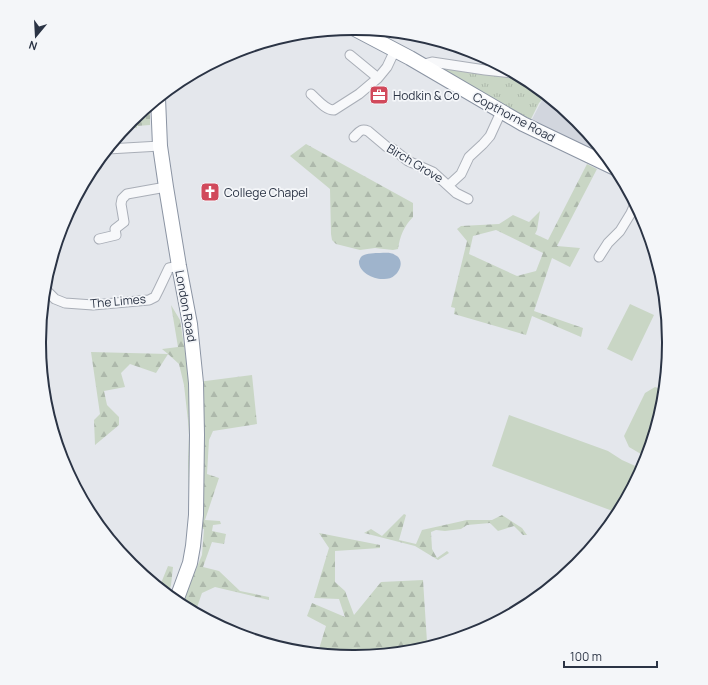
<svg xmlns="http://www.w3.org/2000/svg" width="708" height="685" font-family="Manrope,sans-serif">
<style>
.built{fill:#d2d6de}
.grass{fill:url(#grass-tufts)}
.forest{fill:url(#forest-firs);fill-rule:evenodd}
.cemetery{fill:url(#cemetery-stones)}
.pitch{fill:#c9d6c5}
.water{fill:#9fb4cc}
.lines{fill:none;stroke-linecap:round;stroke-linejoin:round}
.minor-casing{stroke:#a9aeb7;stroke-width:11}
.highway-casing{stroke:#8b94a3;stroke-width:16}
.minor{stroke:#f7f8fa;stroke-width:9}
.highway{stroke:#fff;stroke-width:14}
.labels{text-anchor:middle;dominant-baseline:central;stroke-width:3.5;stroke-linejoin:round;paint-order:stroke}
.poi-label{font-size:12px;fill:#2b3445;stroke:#f4f6f9;text-anchor:start}
.street-label{font-size:12px;fill:#2b3445;stroke:#f4f6f9}
.rim{fill:none;stroke:#2b3445;stroke-width:2}
</style>
<defs>
<pattern id="grass-tufts" width="24" height="20" patternUnits="userSpaceOnUse"><rect width="24" height="20" fill="#c9d6c5"/><path d="M3 7l-1-3M5 7V3M7 7l1-3M15 17l-1-3M17 17v-4M19 17l1-3" fill="none" stroke="#adb8ab"/></pattern>
<pattern id="forest-firs" width="22" height="20" patternUnits="userSpaceOnUse"><rect width="22" height="20" fill="#c9d6c5"/><path d="M5 1l3.5 6h-7zM16 11l3.5 6h-7z" fill="#adb8ab"/></pattern>
<pattern id="cemetery-stones" width="16" height="16" patternUnits="userSpaceOnUse"><rect width="16" height="16" fill="#c9d6c5"/><path d="M2 7V4a2 2 0 0 1 4 0v3zM10 15v-3a2 2 0 0 1 4 0v3z" fill="#adb8ab"/></pattern>
</defs>
<rect width="100%" height="100%" fill="#e4e7ec"/>
<path class="built" d="M 546,96 L 577,120 L 615,168 L 528,127 L 541,102 Z"/>
<path class="grass" d="M 437,66 L 486,73 L 520,76 L 529,81 L 546,95 L 539,103 L 530,121 Z"/>
<path class="forest" d="M 306,144 L 413,203 L 413,217 C 404,226 400,236 398,249 L 393,250 L 375,248 L 360,250 L 336,244 L 332,240 L 331,234 L 330,189 L 290,156 Z
M 587,164 L 597,169 L 557,246 L 580,248 L 570,267 L 552,258 L 534,311 L 583,328 L 581,337 L 532,316 L 526,335 L 454,314 L 455,308 L 451,307 L 467,241 L 457,229 L 461,226 L 499,224 L 513,215 L 529,222 L 540,211 L 537,230 L 535,234 L 548,240 ZM 496,230 L 543,253 L 536,271 L 517,276 L 469,254 L 473,236 Z
M 171,305 L 180,320 L 190,383 L 252,375 L 257,424 L 213,431 L 209,440 L 207,474 L 219,478 L 205,520 L 220,521 L 221,524 L 213,525 L 212,531 L 226,534 L 224,544 L 212,542 L 203,567 L 219,571 L 240,591 L 269,597 L 269,600 L 215,587 L 202,593 L 195,613 L 181,605 L 202,555 L 204,529 L 201,528 L 200,497 L 189,493 L 188,463 L 189,435 L 188,421 L 184,385 L 179,364 L 168,354 L 156,373 L 130,364 L 121,373 L 125,387 L 104,391 L 107,405 L 119,417 L 119,425 L 95,445 L 94,420 L 100,414 L 91,352 L 168,354 L 162,349 L 178,347 Z
M 404,514 L 406,515 L 399,540 L 416,544 L 422,530 L 467,520 L 492,520 L 502,515 L 522,528 L 527,535 L 523,535 L 514,526 L 498,531 L 490,523 L 467,525 L 461,529 L 445,531 L 436,530 L 431,532 L 432,549 L 437,558 L 447,551 L 449,553 L 438,560 L 415,546 L 364,533 L 371,529 L 382,536 Z
M 319,533 L 380,545 L 380,548 L 335,551 L 335,582 L 345,591 L 354,615 L 381,582 L 423,580 L 427,642 L 433,646 L 415,651 L 356,657 L 356,652 L 319,649 L 326,626 L 307,616 L 312,603 L 345,617 L 339,599 L 314,598 L 329,548 Z
M 168,566 L 173,567 L 171,585 L 168,595 L 159,588 Z"/>
<path class="cemetery" d="M 150,105 L 150,125 L 137,126 L 137,128 L 125,128 L 132,120 Z"/>
<path class="pitch" d="M 630,304 L 654,315 L 632,361 L 607,349 Z
M 655,387 L 664,390 L 662,404 L 646,457 L 629,447 L 624,436 L 645,393 Z
M 509,415 L 608,451 L 622,460 L 642,469 L 618,513 L 492,466 Z"/>
<path class="water" d="M 380,253 C 385,253 391,252 395,255 C 404,259 401,270 395,275 C 392,278 388,279 384,279 C 374,280 358,272 359,261 C 360,259 360,258 362,256 C 367,253 375,253 380,253 Z"/>
<g class="lines">
<g class="minor-casing">
<path id="minor" d="M 350,55 L 378,78
M 425,67 L 428,63 L 432,62 L 485,70 L 513,73
M 311,94 C 317,99 325,110 334,110 L 359,94 L 378,78 L 387,67 L 395,50
M 354,137 C 359,132 361,128 368,131 L 387,147 L 393,149 L 408,161 L 433,172 L 456,193 L 468,199
M 108,149 L 160,146
M 95,165 L 97,165 L 100,158
M 449,185 L 461,174 L 469,157 L 483,144 L 490,136 L 501,112
M 99,239 L 116,235 L 115,229 L 124,222 L 121,204 L 122,199 L 127,194 L 166,187
M 599,257 L 608,243 L 620,231 L 631,213 L 635,204
M 45,287 L 48,292 L 55,299 L 65,303 L 93,305 L 149,300 L 155,297 L 159,289 L 169,268 L 179,266"/>
</g>
<g class="highway-casing">
<path id="highway" d="M 353,28 L 410,58 L 523,124 L 615,168
M 158,98 L 160,146 L 166,187 L 179,266 L 190,324 L 196,383 L 197,435 L 196,515 L 193,546 L 190,563 L 176,601"/>
</g>
<use href="#minor" class="minor"/>
<use href="#highway" class="highway"/>
</g>
<defs>
<g id="office-square" transform="scale(1)"><rect x="-9" y="-9" width="18" height="18" rx="4" fill="#d1495b" stroke="#f4f6f9"/><path d="M-6-3h4V-5.5h4V-3h4V5H-6ZM-1-4.5V-3h2v-1.5ZM-6 0V1H6V0Z" fill="#fff"/></g>
<g id="church-square" transform="scale(1)"><rect x="-9" y="-9" width="18" height="18" rx="4" fill="#d1495b" stroke="#f4f6f9"/><path d="M-1.2-6h2.4v3.5h3.3v2.4h-3.3V6h-2.4V-.1h-3.3v-2.4h3.3Z" fill="#fff"/></g>
</defs>
<g fill-rule="evenodd">
<use href="#office-square" x="379" y="95"/>
<use href="#church-square" x="210" y="192"/>
</g>
<g class="labels">
<g class="poi-label">
<text x="393" y="95">Hodkin &amp; Co</text>
<text x="224" y="192">College Chapel</text>
</g>
<g class="street-label">
<text transform="translate(514 117) rotate(28)">Copthorne Road</text>
<text transform="translate(415 163) rotate(31)">Birch Grove</text>
<text transform="translate(118 301) rotate(-5)">The Limes</text>
<text transform="translate(186 306) rotate(80)">London Road</text>
</g>
</g>
<path d="M0 0H708V685H0ZM353 35H355A307 307 0 0 1 662 342V343A307 307 0 0 1 355 650H353A307 307 0 0 1 46 343V342A307 307 0 0 1 353 35Z" fill="#f4f6f9" fill-rule="evenodd"/>
<path class="rim" d="M353 35H355A307 307 0 0 1 662 342V343A307 307 0 0 1 355 650H353A307 307 0 0 1 46 343V342A307 307 0 0 1 353 35Z"/>
<g transform="translate(36 36) rotate(198)" stroke="#f4f6f9" stroke-width="3" paint-order="stroke">
<path d="M0-3L7 15L0 10L-7 15Z" fill="#2b3445"/>
<text y="-6" font-size="11" font-weight="bold" text-anchor="middle" fill="#2b3445">N</text>
</g>
<path d="M564 661v6h93v-6" fill="none" stroke="#2b3445" stroke-width="2"/>
<text x="570" y="661" font-size="12" fill="#2b3445" stroke="#f4f6f9" stroke-width="3" paint-order="stroke">100 m</text>
</svg>
